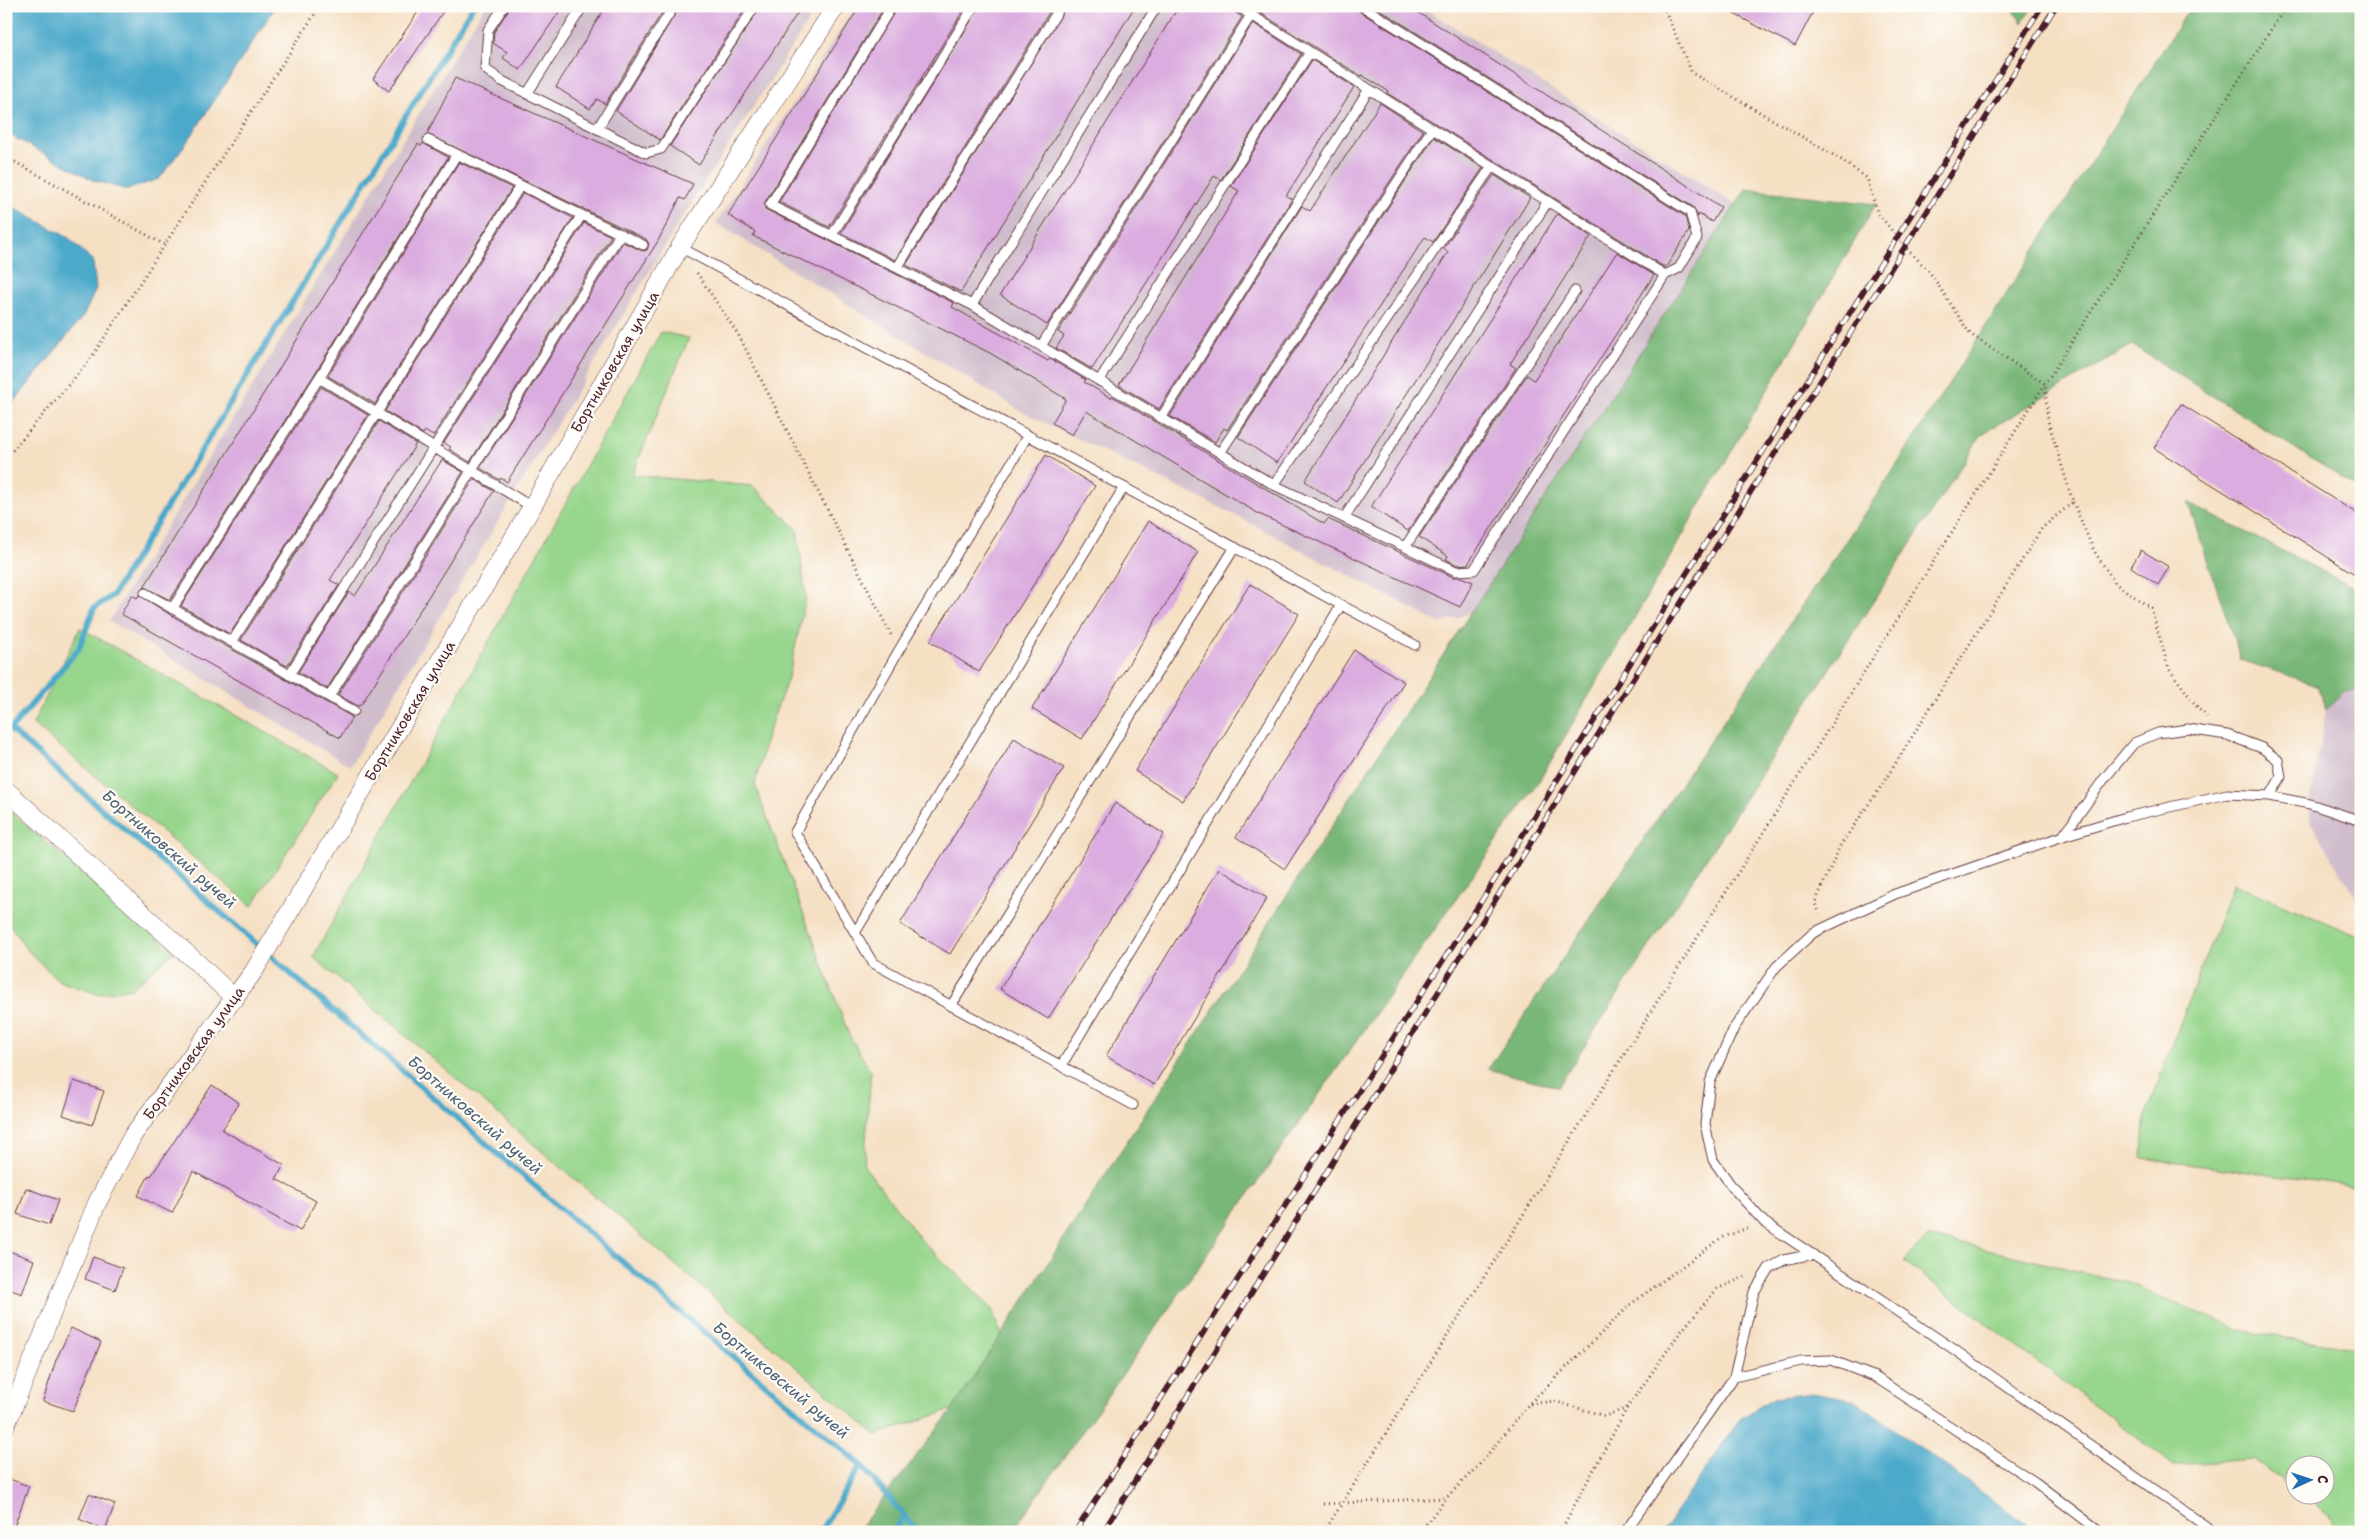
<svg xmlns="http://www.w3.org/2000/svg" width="2367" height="1538" font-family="'Shantell Sans',sans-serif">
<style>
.industrial{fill:#d0bdcc}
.green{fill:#97d68c;stroke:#707a5c}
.forest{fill:#79b778;stroke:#626b52}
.water{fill:#4ca9ca;stroke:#4b647a}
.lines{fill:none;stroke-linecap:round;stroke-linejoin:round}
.stream{stroke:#4ca9ca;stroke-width:6}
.building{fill:#daacdf}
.service-casing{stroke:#643c42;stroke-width:11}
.minor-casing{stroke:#643c42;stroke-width:19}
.path{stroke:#643c42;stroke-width:3;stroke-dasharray:1 4;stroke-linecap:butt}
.service{stroke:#fff;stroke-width:9}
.minor{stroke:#fff;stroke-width:18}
.rail-casing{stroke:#4a1f2b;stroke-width:5.5}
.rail{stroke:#fdfcf7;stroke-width:4;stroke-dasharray:11;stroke-linecap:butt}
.labels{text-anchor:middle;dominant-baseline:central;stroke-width:4.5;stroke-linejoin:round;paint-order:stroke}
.street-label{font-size:15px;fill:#4a1f2b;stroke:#fdfcf7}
.water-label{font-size:16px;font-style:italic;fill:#4b5d73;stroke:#fdfcf7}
</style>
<rect width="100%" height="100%" fill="#fdfcf7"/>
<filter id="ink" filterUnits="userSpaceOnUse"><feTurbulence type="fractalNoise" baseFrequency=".02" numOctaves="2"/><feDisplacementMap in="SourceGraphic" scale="10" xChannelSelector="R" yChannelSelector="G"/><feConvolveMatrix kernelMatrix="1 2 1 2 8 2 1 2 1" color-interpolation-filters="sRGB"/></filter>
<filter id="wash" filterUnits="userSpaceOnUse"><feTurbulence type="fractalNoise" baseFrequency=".0096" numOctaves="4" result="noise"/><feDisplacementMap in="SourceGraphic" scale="20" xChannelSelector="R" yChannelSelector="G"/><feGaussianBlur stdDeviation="1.12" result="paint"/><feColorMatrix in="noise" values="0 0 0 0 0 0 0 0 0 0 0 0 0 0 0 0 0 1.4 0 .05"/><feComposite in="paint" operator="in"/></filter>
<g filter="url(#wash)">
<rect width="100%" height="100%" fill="#f5e0c4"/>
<path class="industrial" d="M 485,6 L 818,6 L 683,216 L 350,766 L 109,621 Z
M 856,6 L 1420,6 L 1736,205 L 1472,612 L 1441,624 L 1227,511 L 1023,412 L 716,223 Z
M 2361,689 L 2361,906 L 2310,821 L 2310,804 L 2326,710 L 2344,692 Z"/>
<path class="green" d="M 661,332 L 689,338 L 632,475 L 753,486 L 797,529 L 806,597 L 789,675 L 767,735 L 755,785 L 849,1035 L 871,1072 L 864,1166 L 923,1242 L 991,1307 L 1002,1336 L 953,1409 L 876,1435 L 313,957 Z
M 80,628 L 338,773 L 252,906 L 33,724 Z
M 6,808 L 174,952 L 132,988 L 97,994 L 59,981 L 26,949 L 6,918 Z
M 2233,884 L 2361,937 L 2361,1187 L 2142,1158 L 2144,1119 Z
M 1928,1236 L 2129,1283 L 2239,1330 L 2361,1350 L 2361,1532 L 2337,1532 L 2329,1514 L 2304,1496 L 2324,1496 L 2324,1466 L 2294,1466 L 2294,1489 L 2253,1459 L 2173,1465 L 1904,1261 Z"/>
<path class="forest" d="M 2011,6 L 2033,6 L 2022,23 Z
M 2191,6 L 2361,6 L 2361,490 L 2132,345 L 1982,434 L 1558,1087 L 1488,1069 L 1887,480 Z
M 1746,189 L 1876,204 L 1539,781 L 1012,1532 L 857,1532 L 953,1409 Z
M 2188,503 L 2361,591 L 2361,689 L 2344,692 L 2326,710 L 2317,685 L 2241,660 Z"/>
<path class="water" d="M 6,6 L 276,6 L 190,138 L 159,179 L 127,190 L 93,180 L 6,133 Z
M 6,203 L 69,238 L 93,261 L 96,289 L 84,315 L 6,412 Z
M 1813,1393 L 1855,1401 L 2037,1532 L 1662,1532 L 1740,1419 L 1773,1398 Z"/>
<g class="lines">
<path class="stream" d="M 6,726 L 658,1293 L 861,1465 L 918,1532
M 11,729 L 79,648 L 94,608 L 113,595 L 473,6
M 820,1532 L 861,1465
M 894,1532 L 904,1516"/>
</g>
<g id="blocks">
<path class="building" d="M 422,6 L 447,6 L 389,91 L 373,79 Z
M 511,6 L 563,6 L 520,70 L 503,58 L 507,52 L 493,43 L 494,32 Z
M 606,6 L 666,6 L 605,104 L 597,99 L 590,109 L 556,87 Z
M 680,6 L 747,6 L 660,140 L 616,111 Z
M 761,6 L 802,6 L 699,165 L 670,146 Z
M 860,6 L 885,6 L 765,202 L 765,209 L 954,303 L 952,307 L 1048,361 L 1050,359 L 1086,380 L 1084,382 L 1111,398 L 1112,396 L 1324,524 L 1328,519 L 1453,577 L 1461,577 L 1473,582 L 1460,607 L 1259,514 L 1086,411 L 1072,435 L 1052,423 L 1066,399 L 990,353 L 753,236 L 755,232 L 728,215 Z
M 898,6 L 966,6 L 829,227 L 779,202 Z
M 980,6 L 1053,6 L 895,260 L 841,233 Z
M 1067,6 L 1135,6 L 961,292 L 906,265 Z
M 1179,6 L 1231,6 L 1233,11 L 1242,17 L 1047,325 L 1000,295 Z
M 1249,6 L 1356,6 L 1359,11 L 1685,216 L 1689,231 L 1666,267 L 1661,265 L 1387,93 L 1388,91 L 1362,75 L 1361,76 Z
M 1374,6 L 1408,6 L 1721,207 L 1712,222 L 1699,214 L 1698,217 L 1693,207 Z
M 1719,6 L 1816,6 L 1795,46 Z
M 1253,23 L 1301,54 L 1221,180 L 1214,176 L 1092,369 L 1056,348 L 1064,336 L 1058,332 Z
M 1312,60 L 1354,87 L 1286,196 L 1292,199 L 1159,409 L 1119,385 L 1239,191 L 1231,186 Z
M 455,78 L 693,184 L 685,200 L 680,198 L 658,241 L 507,482 L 501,478 L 500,480 L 480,468 L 623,242 L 643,251 L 647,250 L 649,244 L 646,239 L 427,134 Z
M 1380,103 L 1423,131 L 1227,430 L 1224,428 L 1215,442 L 1170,416 L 1302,206 L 1310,211 Z
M 1434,137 L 1483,168 L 1433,242 L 1425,237 L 1277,463 L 1238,437 Z
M 423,143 L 448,157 L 314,375 L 170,600 L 144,587 L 418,144 L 421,146 Z
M 459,162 L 512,188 L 375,404 L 328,376 Z
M 1494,175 L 1530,198 L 1338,503 L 1305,481 L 1448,252 L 1443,249 Z
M 523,193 L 573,218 L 433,436 L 425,431 L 423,434 L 385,411 Z
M 1557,214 L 1591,236 L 1510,364 L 1516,368 L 1408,531 L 1371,507 Z
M 584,223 L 611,236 L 470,462 L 449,449 L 451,447 L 444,443 Z
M 1617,252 L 1654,275 L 1468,564 L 1457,565 L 1446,559 L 1448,556 L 1419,537 L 1527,375 L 1534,380 Z
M 321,387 L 368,415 L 230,634 L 181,606 Z
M 2181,404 L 2361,516 L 2361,578 L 2154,448 Z
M 379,421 L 416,444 L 330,580 L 339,585 L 287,666 L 241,640 Z
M 1046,455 L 1095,486 L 979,672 L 930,641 Z
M 442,460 L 463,472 L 327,689 L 298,672 L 349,592 L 355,596 Z
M 474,479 L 494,491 L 361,705 L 358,706 L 338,695 Z
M 1148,521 L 1198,552 L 1082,739 L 1032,709 Z
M 2141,550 L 2169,567 L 2158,585 L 2131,567 Z
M 1250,584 L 1299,614 L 1183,801 L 1135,771 Z
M 132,595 L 137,598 L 139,595 L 169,614 L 352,717 L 340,738 L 121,614 Z
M 1354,650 L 1404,682 L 1285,869 L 1236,837 Z
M 1014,738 L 1064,768 L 950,954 L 900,924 Z
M 1115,803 L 1164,834 L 1048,1019 L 1000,989 Z
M 1219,869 L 1267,898 L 1154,1085 L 1106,1056 Z
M 74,1081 L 104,1091 L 92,1125 L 63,1115 Z
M 212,1085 L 239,1103 L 222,1130 L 284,1165 L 276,1179 L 316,1201 L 300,1231 L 193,1171 L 172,1213 L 138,1196 L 149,1175 L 151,1176 Z
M 26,1188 L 58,1200 L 49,1225 L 17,1214 Z
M 6,1250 L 34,1260 L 22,1294 L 6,1288 Z
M 93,1257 L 123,1268 L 115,1290 L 85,1279 Z
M 71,1328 L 101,1342 L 73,1411 L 43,1401 L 56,1360 Z
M 6,1478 L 29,1486 L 12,1532 L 6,1532 Z
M 89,1494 L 115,1504 L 105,1530 L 79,1519 Z"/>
</g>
</g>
<g filter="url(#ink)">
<use href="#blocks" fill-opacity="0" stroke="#643c42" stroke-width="1"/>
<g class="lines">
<g class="service-casing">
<path id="service" d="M 504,6 L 488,30 L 485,69 L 502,81 L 646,153 L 661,149 L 755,6
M 892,6 L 770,205 L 972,305 L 1274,485 L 1456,571 L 1474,570 L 1665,275 L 1237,6
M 1362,6 L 1690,212 L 1697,238 L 1679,268 L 1665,275
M 527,94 L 583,6
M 597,129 L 674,6
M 428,140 L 643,245
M 832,235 L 974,6
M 680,247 L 1415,645
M 897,268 L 1061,6
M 972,305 L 1157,6
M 1041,346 L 1251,15
M 319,378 L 457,154
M 1099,381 L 1310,52
M 1161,418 L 1369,89
M 1028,435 L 899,650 L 795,832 L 873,963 L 1133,1105
M 1220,453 L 1432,129
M 1274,485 L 1492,166
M 1344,518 L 1548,201
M 1405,547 L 1575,291
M 145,593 L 354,711
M 172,609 L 319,378 L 532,507
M 232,642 L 520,186
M 289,675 L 581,216
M 329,697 L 619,236
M 2063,836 L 2104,779 L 2134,743 L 2158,733 L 2188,729 L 2227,735 L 2262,748 L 2278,760 L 2281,777 L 2270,796
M 855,933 L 1124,487
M 951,1006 L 1235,547
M 1061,1066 L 1341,605
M 1734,1377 L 1801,1361 L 1831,1360 L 1875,1377 L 2035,1482 L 2101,1532
M 1625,1532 L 1734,1377 L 1754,1292 L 1769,1268 L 1784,1260 L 1813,1254
M 2214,1532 L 1949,1346 L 1764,1222 L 1733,1188 L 1713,1160 L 1705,1124 L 1710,1082 L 1734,1028 L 1776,967 L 1813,933 L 1895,894 L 2063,836 L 2126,817 L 2227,794 L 2270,796 L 2310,804 L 2361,821"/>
</g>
<g class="minor-casing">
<path id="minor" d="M 6,790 L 204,969 L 235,999
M 6,1425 L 97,1203 L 133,1135 L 254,971 L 532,507 L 680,247 L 836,6"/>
</g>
<path class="path" d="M 1663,6 L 1692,73 L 1837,157 L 1867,178 L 1877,212 L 1905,247 L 1929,271 L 1970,334 L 2045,384 L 2048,421 L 2073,502 L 2042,528 L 1882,785 L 1840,846 L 1815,903 L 1820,914
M 6,157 L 165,245
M 697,273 L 739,336 L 891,635
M 6,458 L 89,361 L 320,6
M 2073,502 L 2094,551 L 2116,584 L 2151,608 L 2169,669 L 2198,708 L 2207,717
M 1530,1404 L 1554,1401 L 1605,1416 L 1627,1408
M 1323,1504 L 1446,1498
M 1324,1532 L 2045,384 L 2286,6
M 1420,1532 L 1446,1498 L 1479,1465 L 1529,1404 L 1631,1304 L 1721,1238 L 1750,1227
M 1560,1532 L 1627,1408 L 1679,1334 L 1717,1289 L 1745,1277"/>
<use href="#service" class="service"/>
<use href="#minor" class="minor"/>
<g class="rail-casing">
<path id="rail" d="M 1075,1532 L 1482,900 L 2042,6
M 1103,1532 L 1596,738 L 2056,6"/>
</g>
<use href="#rail" class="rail"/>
</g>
</g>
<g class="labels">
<g class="street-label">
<text transform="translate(615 362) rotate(-60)">Бортниковская улица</text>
<text transform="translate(410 711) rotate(-59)">Бортниковская улица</text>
<text transform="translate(194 1053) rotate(-54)">Бортниковская улица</text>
</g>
<g class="water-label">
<text transform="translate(169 849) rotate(41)">Бортниковский ручей</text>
<text transform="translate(475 1115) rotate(41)">Бортниковский ручей</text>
<text transform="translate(781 1380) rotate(40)">Бортниковский ручей</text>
</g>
</g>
<rect width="2367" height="1538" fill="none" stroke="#fdfcf7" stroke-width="25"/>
<g transform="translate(2310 1480) rotate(87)"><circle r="24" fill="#fdfcf7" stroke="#b5a4a5"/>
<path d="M0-4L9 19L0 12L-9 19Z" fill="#1f6fb2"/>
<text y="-8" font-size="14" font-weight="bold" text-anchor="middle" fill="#4a1f2b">С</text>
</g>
</svg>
